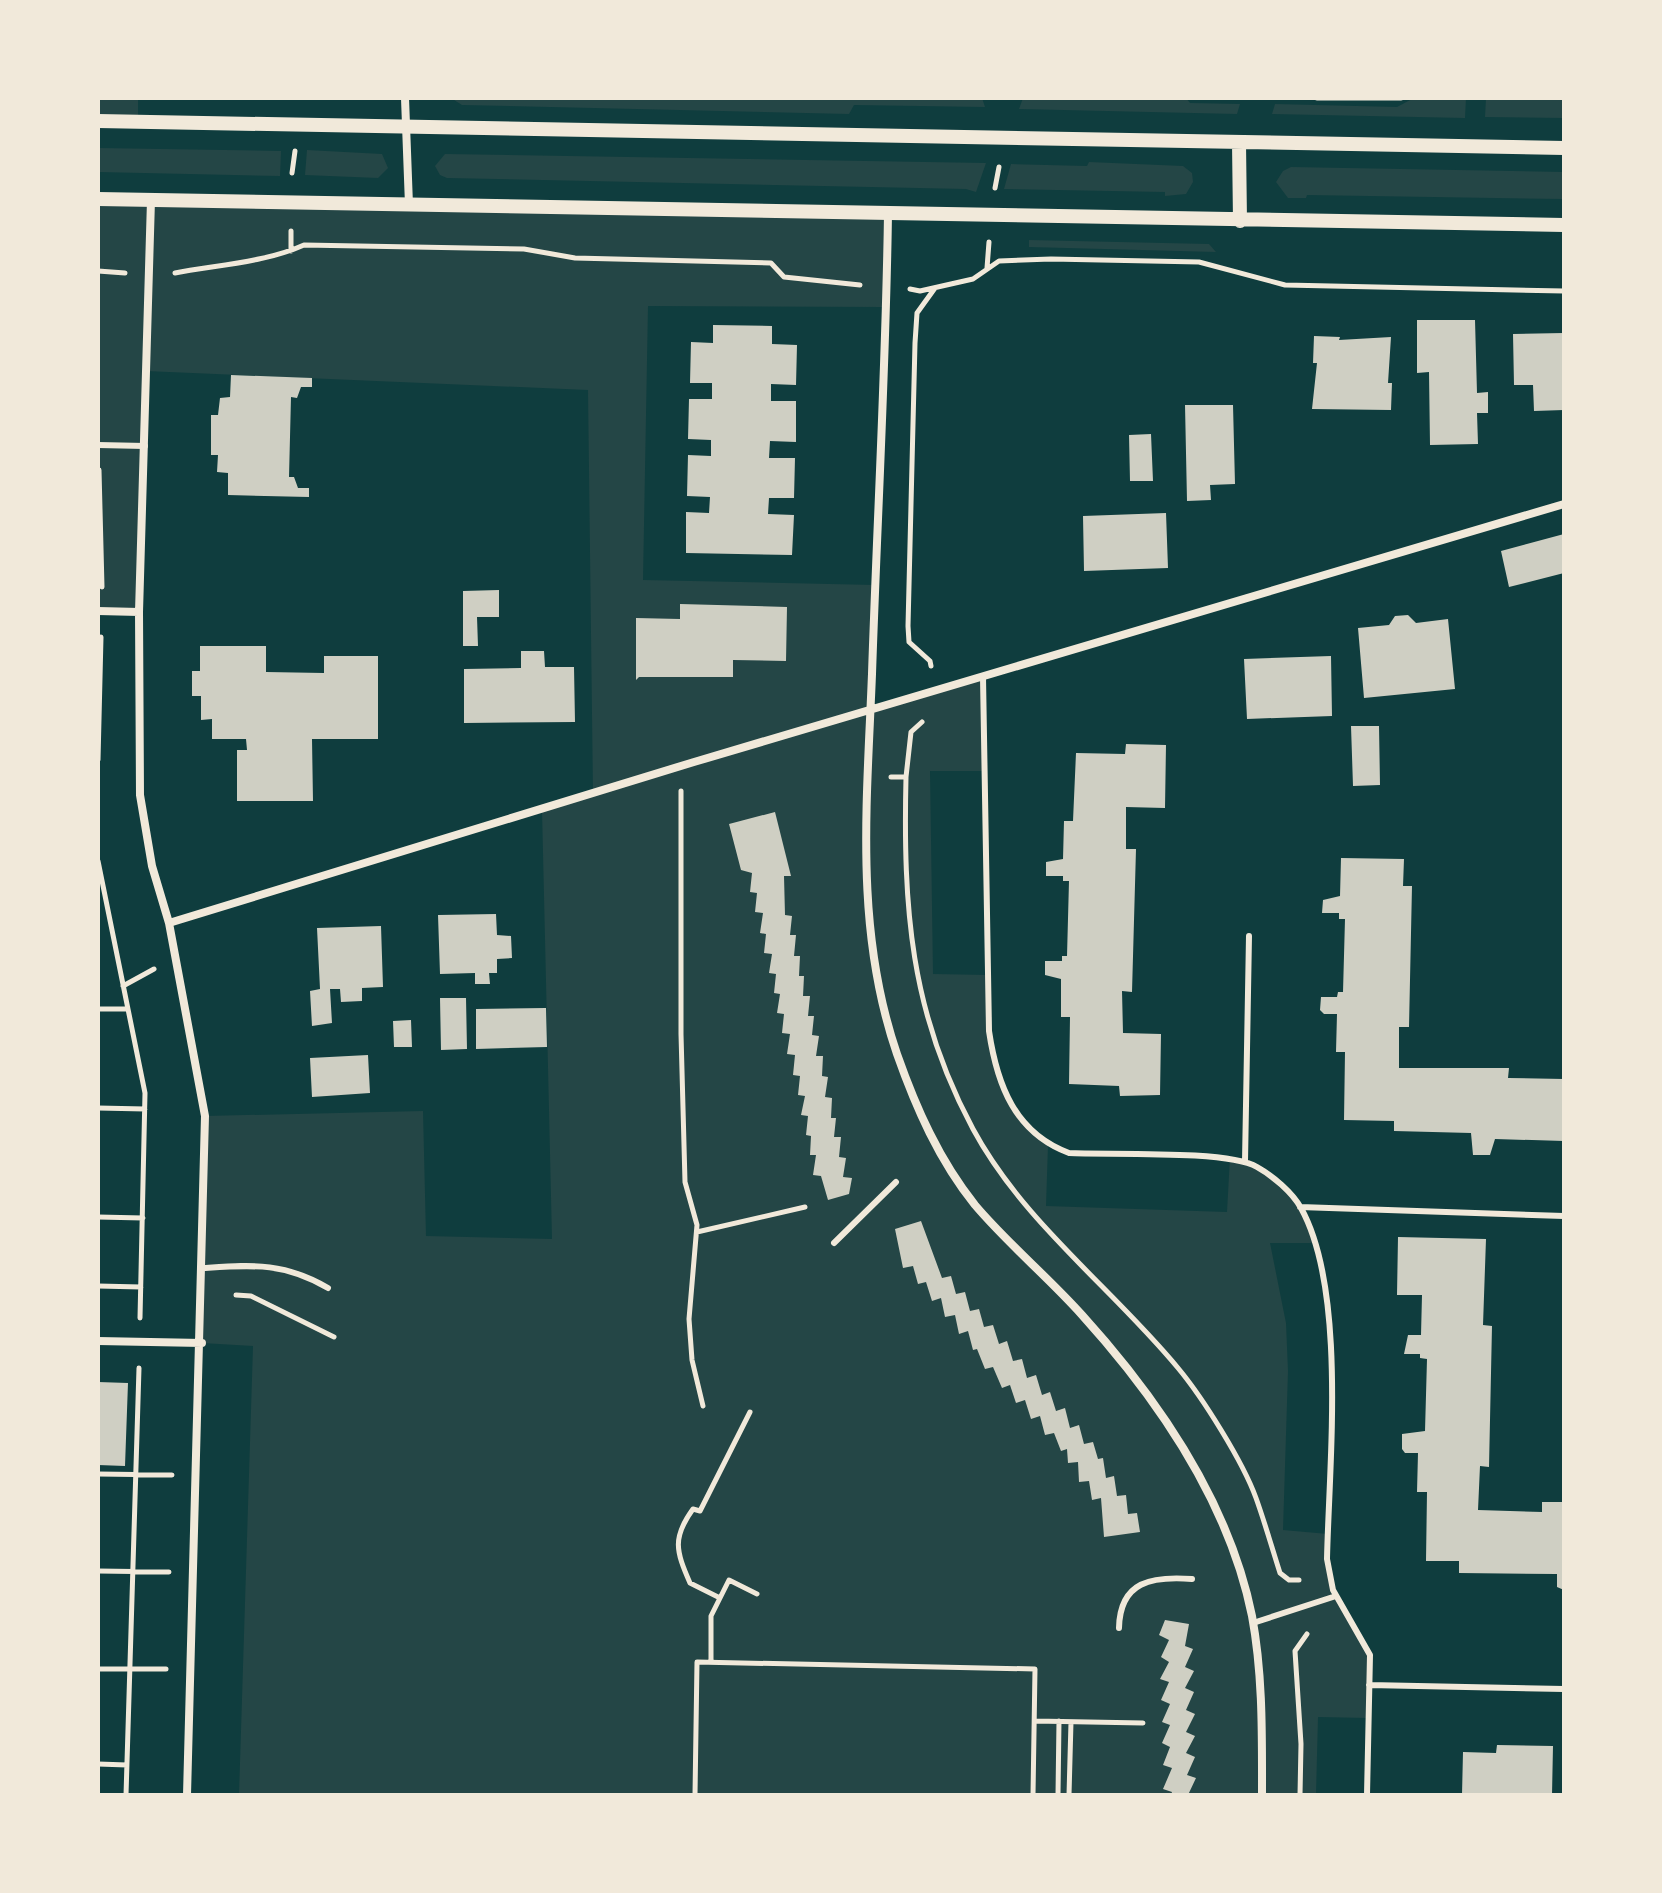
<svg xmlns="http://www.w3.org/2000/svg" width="1662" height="1893" font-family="'Crimson Pro',serif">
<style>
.green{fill:#244646}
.building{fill:#cfcfc3}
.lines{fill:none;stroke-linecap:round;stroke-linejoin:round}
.path{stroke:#f1e9da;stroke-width:5}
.service{stroke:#f1e9da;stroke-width:6}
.minor{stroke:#f1e9da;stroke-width:8}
.tertiary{stroke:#f1e9da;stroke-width:14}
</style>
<rect width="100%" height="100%" fill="#0f3d3e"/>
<path class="green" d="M 98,98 L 138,98 L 138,122 L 98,121 Z
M 451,98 L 982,98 L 985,107 L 854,105 L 849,114 L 462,105 Z
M 1023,98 L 1186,98 L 1190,103 L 1240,104 L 1237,114 L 1019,109 Z
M 1414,98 L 1466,98 L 1465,118 L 1272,114 L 1275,104 L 1397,107 Z
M 1486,98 L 1564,98 L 1564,118 L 1485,117 Z
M 98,148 L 281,151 L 280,176 L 98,172 Z
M 307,150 L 382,154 L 388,168 L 378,178 L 305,175 Z
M 445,154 L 986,163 L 976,192 L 966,189 L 447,178 L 440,175 L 435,166 Z
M 1089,162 L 1183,166 L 1192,173 L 1193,182 L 1186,194 L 1165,196 L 1165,192 L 1004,189 L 1011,164 L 1087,166 Z
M 1291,167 L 1564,172 L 1564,199 L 1307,195 L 1306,198 L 1288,198 L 1276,182 L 1283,171 Z
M 98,199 L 888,213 L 885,307 L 648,306 L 643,580 L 875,585 L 870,710 L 983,677 L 984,771 L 930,771 L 933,974 L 988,975 L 989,1031 L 1009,1101 L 1048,1145 L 1046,1206 L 1227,1212 L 1230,1157 C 1278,1174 1296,1196 1314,1243 L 1270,1243 L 1286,1323 L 1288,1371 L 1283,1530 L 1328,1534 L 1333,1590 L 1370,1655 L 1368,1718 L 1318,1717 L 1316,1795 L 239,1795 L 253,1346 L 202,1343 L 205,1116 L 423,1111 L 426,1236 L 552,1239 L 542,810 L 593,794 L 588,390 L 146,371 L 139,612 L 98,611 Z
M 1029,240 L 1209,244 L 1216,252 L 1029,247 Z"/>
<path class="building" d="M 1417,320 L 1475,320 L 1477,393 L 1488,392 L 1488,413 L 1477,413 L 1478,444 L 1430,445 L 1429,372 L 1417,373 Z
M 713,325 L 772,326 L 772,344 L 797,345 L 796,385 L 771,384 L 771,401 L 796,401 L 796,442 L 770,441 L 769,458 L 795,458 L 794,498 L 769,498 L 768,514 L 794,515 L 792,555 L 686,553 L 686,512 L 709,513 L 710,497 L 687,496 L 688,455 L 711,456 L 711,440 L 688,439 L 689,399 L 712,399 L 712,383 L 690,383 L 691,342 L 713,343 Z
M 1564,333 L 1564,410 L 1534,411 L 1533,385 L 1514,385 L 1513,334 Z
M 1314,336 L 1340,337 L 1339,340 L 1391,337 L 1388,383 L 1392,383 L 1391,410 L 1312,409 L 1317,363 L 1313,363 Z
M 231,375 L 312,378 L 312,387 L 301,387 L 297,398 L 291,397 L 289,477 L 294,477 L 298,488 L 309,488 L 309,497 L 228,495 L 228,473 L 217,472 L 218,455 L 211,455 L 211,415 L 218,415 L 220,398 L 230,397 Z
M 1185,405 L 1233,405 L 1235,484 L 1210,485 L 1211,500 L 1187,501 Z
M 1151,434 L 1153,481 L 1130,481 L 1129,435 Z
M 1166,513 L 1168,568 L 1084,571 L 1083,516 Z
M 1564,534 L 1564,573 L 1509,587 L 1501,551 Z
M 499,590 L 499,617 L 477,617 L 478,646 L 463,646 L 463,591 Z
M 680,604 L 787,607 L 786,661 L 733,660 L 733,677 L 639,677 L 636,680 L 636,618 L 680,619 Z
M 1408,615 L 1416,623 L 1448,619 L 1455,689 L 1364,698 L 1358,628 L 1389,625 L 1395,616 Z
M 200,646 L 266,646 L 266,672 L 324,673 L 324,656 L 378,656 L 378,739 L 312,739 L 313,801 L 237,801 L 237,750 L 247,750 L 246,739 L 212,739 L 212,719 L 201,720 L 201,696 L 192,696 L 192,671 L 200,671 Z
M 521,651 L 544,651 L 545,667 L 574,667 L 575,722 L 464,723 L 464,669 L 521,668 Z
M 1331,656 L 1332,716 L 1247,719 L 1244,659 Z
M 1351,726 L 1379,726 L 1380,785 L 1353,786 Z
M 1126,744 L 1166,745 L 1165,808 L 1126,807 L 1126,849 L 1136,849 L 1132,992 L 1122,991 L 1123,1033 L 1161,1034 L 1160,1095 L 1120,1096 L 1119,1086 L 1069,1084 L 1070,1017 L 1061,1017 L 1061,979 L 1045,975 L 1045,961 L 1062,961 L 1062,956 L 1067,956 L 1069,881 L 1063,881 L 1063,876 L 1046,876 L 1046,862 L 1063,859 L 1064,821 L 1073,821 L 1076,753 L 1125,754 Z
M 775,812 L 791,876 L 784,876 L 785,915 L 792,916 L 790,935 L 796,935 L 794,956 L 800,956 L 799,976 L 804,976 L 803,996 L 810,996 L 808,1016 L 814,1016 L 812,1035 L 819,1036 L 816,1056 L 823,1056 L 822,1076 L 828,1077 L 825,1097 L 832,1098 L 831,1118 L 836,1118 L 834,1137 L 841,1137 L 839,1157 L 846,1158 L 843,1177 L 852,1178 L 849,1194 L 828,1200 L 821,1176 L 813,1175 L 816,1155 L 810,1155 L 811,1136 L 806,1135 L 808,1116 L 801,1115 L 805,1096 L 798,1095 L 800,1076 L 793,1075 L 795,1055 L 787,1054 L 790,1034 L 782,1033 L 784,1014 L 777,1013 L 780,994 L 774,993 L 776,974 L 769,973 L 772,954 L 764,953 L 766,934 L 760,933 L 763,913 L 755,912 L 757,893 L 750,892 L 752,873 L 741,870 L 729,824 Z
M 1341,858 L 1404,859 L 1403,886 L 1412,886 L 1409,1027 L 1399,1027 L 1399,1068 L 1509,1068 L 1508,1078 L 1564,1079 L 1564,1141 L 1495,1139 L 1490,1155 L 1473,1155 L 1471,1133 L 1394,1131 L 1394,1121 L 1344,1120 L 1345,1052 L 1336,1052 L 1337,1014 L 1324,1014 L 1320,1010 L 1321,997 L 1337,997 L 1338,992 L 1343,992 L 1345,919 L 1339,919 L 1339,913 L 1322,913 L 1323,900 L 1340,896 Z
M 496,914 L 497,935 L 511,936 L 512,958 L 497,959 L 497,973 L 489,973 L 490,984 L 475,984 L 475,973 L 440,974 L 438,915 Z
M 381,926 L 383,987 L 362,988 L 362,1001 L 341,1002 L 340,989 L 330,989 L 332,1023 L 312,1026 L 310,991 L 320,989 L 317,928 Z
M 440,998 L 466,998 L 467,1049 L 441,1050 Z
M 546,1008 L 547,1047 L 476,1049 L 476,1009 Z
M 411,1020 L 412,1047 L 394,1047 L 393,1021 Z
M 368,1055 L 370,1093 L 312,1097 L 310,1058 Z
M 921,1221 L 942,1278 L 951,1276 L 956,1294 L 965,1292 L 970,1311 L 979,1309 L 984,1327 L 993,1325 L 999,1344 L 1007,1341 L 1013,1361 L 1022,1359 L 1027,1378 L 1036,1375 L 1042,1395 L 1050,1392 L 1056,1411 L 1065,1408 L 1070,1428 L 1079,1425 L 1084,1444 L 1093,1442 L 1098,1459 L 1103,1458 L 1106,1478 L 1114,1476 L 1117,1496 L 1126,1495 L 1128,1514 L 1137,1513 L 1140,1532 L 1104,1537 L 1101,1498 L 1092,1500 L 1089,1481 L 1079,1482 L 1078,1462 L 1068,1463 L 1067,1449 L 1061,1451 L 1054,1433 L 1045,1435 L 1040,1416 L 1031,1419 L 1025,1400 L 1016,1403 L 1010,1385 L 1002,1388 L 993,1367 L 985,1369 L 977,1349 L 973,1350 L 968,1331 L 959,1334 L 955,1315 L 945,1317 L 941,1298 L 932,1301 L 926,1282 L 918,1284 L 913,1266 L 903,1268 L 895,1229 Z
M 1398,1237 L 1486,1239 L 1483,1325 L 1492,1326 L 1489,1467 L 1480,1466 L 1478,1510 L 1542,1512 L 1542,1502 L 1564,1502 L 1564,1590 L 1557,1587 L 1557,1574 L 1459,1573 L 1459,1561 L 1426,1561 L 1427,1492 L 1417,1492 L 1418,1453 L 1405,1453 L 1402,1449 L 1402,1434 L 1425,1431 L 1427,1359 L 1420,1358 L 1420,1354 L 1404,1354 L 1408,1335 L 1421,1335 L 1422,1295 L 1397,1295 Z
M 98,1382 L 128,1383 L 125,1466 L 98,1465 Z
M 1165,1620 L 1189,1624 L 1185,1646 L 1193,1649 L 1185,1667 L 1194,1671 L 1185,1688 L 1194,1692 L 1186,1710 L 1195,1714 L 1186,1732 L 1195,1736 L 1186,1753 L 1195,1757 L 1187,1775 L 1196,1778 L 1188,1795 L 1171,1795 L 1172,1792 L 1163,1789 L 1172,1768 L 1163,1765 L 1170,1747 L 1162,1743 L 1170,1725 L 1162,1722 L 1170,1704 L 1161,1700 L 1169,1682 L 1160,1679 L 1169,1662 L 1161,1657 L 1169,1640 L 1159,1635 Z
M 1497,1745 L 1553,1746 L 1552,1795 L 1462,1795 L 1463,1752 L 1496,1753 Z"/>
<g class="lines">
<path class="path" d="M 1317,98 L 1401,98
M 292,173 L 295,151
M 995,188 L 999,167
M 291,231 L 291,251
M 987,268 L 989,242
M 98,271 L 125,273
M 175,273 C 217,265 267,262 304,245 L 524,249 L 575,258 L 771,263 L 784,277 L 860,285
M 910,289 L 920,291 L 973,279 L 999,261 L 1051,259 L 1199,262 L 1285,285 L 1564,291
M 99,470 L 102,587
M 931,666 L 930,661 L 909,642 L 908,626 L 915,343 L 917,313 L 935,288
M 98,760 L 101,637
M 891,777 L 906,777 L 911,732 L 922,722
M 906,777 C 903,907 910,1012 973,1129 C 1023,1222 1112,1288 1178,1368 C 1203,1398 1243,1462 1256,1498 C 1265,1523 1272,1548 1280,1573 L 1289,1580 L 1299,1580
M 681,791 L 681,1034 L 685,1182 L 697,1225 L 689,1319 L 692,1360 L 703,1406
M 98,861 L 145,1093 L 140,1318
M 123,986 L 154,969
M 98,1009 L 128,1009
M 98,1108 L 145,1109
M 98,1217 L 143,1218
M 697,1232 L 805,1207
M 98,1286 L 141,1287
M 236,1295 L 251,1296 L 334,1337
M 98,1474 L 172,1475
M 98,1571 L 169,1572
M 720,1598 L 690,1583 C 676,1551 672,1538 693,1509 L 700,1511 L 750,1412
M 711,1662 L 711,1616 L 729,1580 L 757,1594
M 98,1669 L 166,1669
M 1035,1721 L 1143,1723
M 98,1764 L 127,1765
M 126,1795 L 139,1368
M 695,1795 L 697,1662 L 1035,1669 L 1033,1795
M 1058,1795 L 1059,1721
M 1069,1795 L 1071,1722
M 1300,1795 L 1301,1744 L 1295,1651 L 1307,1634"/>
<path class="service" d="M 98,445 L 145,446
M 983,677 L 989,1031 C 997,1085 1015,1133 1069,1153 C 1109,1155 1228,1150 1257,1167 C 1273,1176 1292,1192 1301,1208 C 1347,1291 1329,1464 1327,1559 L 1333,1590 L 1370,1655 L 1367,1795
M 1245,1162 L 1249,936
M 1300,1207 L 1564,1216
M 834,1243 L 896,1182
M 203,1268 C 253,1265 283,1262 328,1288
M 1253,1623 L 1336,1596
M 1119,1628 C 1120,1581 1152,1576 1192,1579
M 1369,1685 L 1564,1689"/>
<path class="minor" d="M 405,98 L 409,205
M 151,200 L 139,612 L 140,795 L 152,866 L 169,923 L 205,1116 L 187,1795
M 888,213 C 886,367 877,521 872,674 C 867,803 854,929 897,1054 C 916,1108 939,1160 975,1205 C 1008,1244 1048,1277 1082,1315 C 1159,1400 1229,1502 1252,1616 C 1263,1675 1262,1736 1262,1795
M 98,611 L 139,612
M 169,923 L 694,762 L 1564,504
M 98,1341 L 202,1343"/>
<path class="tertiary" d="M 98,121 L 1564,148
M 1239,143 L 1240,221
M 98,199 L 1564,225"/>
</g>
<rect width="1662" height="1893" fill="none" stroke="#f1e9da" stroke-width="200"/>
</svg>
